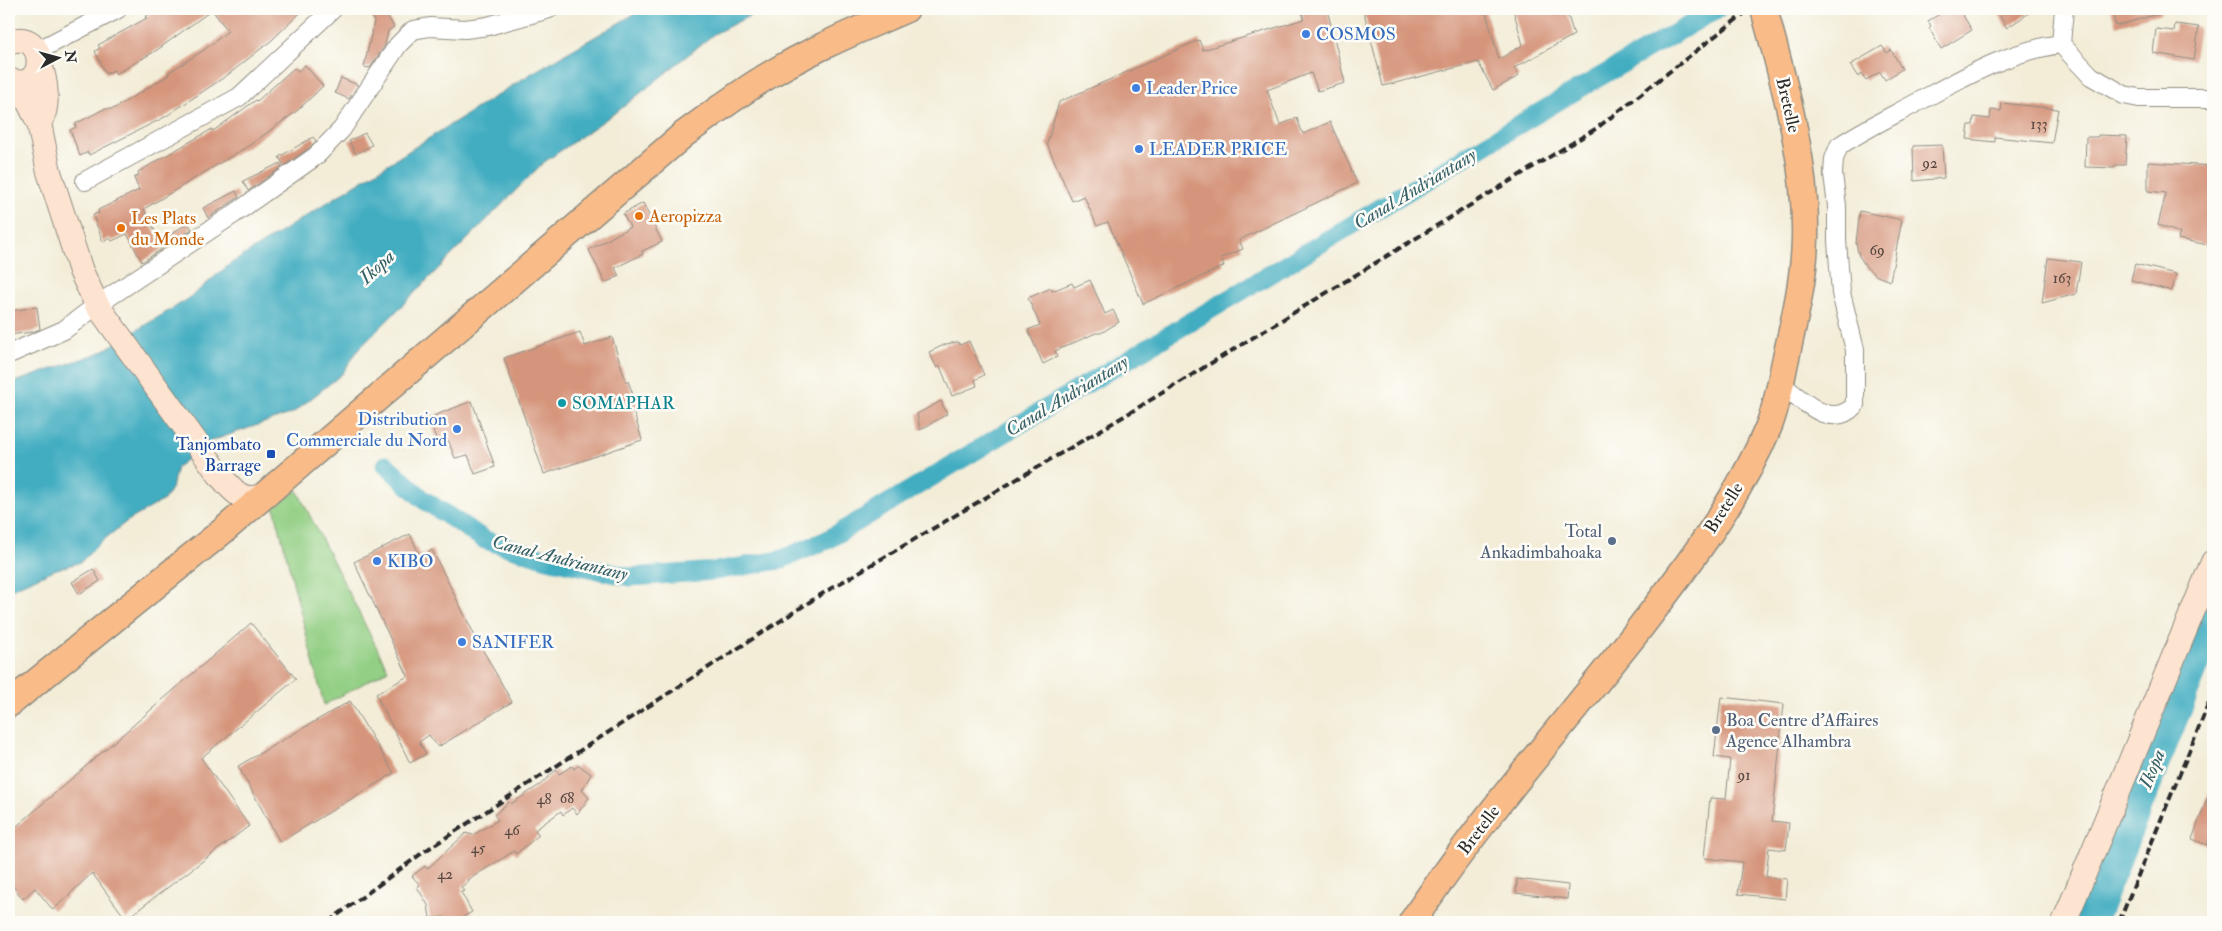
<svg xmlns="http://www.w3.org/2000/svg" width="2222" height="931" font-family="'IM FELL Double Pica',serif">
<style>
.green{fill:#93cf84;stroke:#5f7d58}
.water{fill:#42adc1;stroke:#366c76}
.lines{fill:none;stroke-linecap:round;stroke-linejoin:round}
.canal{stroke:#42adc1;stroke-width:19}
.river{stroke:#42adc1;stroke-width:32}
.building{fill:#d5957c}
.street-casing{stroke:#8f8c82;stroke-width:20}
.secondary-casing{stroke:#8f8c82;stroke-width:26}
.primary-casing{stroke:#8f8c82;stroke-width:29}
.street{stroke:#fff;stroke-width:18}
.secondary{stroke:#fde4d0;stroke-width:24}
.primary{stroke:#f9bc89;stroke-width:26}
.rail{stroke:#2b2b2b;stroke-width:4;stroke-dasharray:8 4;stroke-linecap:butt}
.shop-dot{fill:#3f7fe0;stroke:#fdfcf7;stroke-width:2}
.food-dot{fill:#e8710a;stroke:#fdfcf7;stroke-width:2}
.culture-dot{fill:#0f9aa8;stroke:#fdfcf7;stroke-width:2}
.transit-dot{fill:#1a4fb4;stroke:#fdfcf7;stroke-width:2}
.service-dot{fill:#5c6f8a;stroke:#fdfcf7;stroke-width:2}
.labels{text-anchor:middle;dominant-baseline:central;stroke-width:5;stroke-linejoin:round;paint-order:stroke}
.number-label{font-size:15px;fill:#56463f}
.shop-label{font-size:18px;fill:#366cbe;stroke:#fdfcf7;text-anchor:start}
.street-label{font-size:18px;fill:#2b2b2b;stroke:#fdfcf7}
.food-label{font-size:18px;fill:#c56008;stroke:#fdfcf7;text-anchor:start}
.culture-label{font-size:18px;fill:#0d838f;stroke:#fdfcf7;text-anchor:start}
.transit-label{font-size:18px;fill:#164399;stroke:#fdfcf7;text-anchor:end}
.service-label{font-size:18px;fill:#4e5e75;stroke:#fdfcf7;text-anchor:end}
.water-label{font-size:19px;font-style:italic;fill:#345f67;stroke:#fdfcf7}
</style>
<rect width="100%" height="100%" fill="#fdfcf7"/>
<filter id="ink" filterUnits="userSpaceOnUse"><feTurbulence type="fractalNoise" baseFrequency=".02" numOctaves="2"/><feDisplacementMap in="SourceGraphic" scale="10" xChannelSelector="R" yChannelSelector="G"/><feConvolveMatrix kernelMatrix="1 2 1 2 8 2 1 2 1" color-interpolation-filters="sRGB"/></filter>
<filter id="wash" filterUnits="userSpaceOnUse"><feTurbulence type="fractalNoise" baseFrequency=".0096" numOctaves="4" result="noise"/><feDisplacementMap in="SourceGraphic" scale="20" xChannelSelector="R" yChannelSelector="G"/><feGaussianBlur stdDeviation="1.12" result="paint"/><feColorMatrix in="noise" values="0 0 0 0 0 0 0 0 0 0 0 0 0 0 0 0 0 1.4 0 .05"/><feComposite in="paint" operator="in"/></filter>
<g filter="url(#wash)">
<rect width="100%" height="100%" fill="#f3edd8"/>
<path class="green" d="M 297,490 L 388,670 L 324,705 L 274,507 Z"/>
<path class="water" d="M 643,9 L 763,9 L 714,34 L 622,108 L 543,163 L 358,350 L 342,374 L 293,413 L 211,441 L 177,467 L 172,487 L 164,500 L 126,522 L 101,542 L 81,562 L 54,570 L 9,590 L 9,384 L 99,353 L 188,299 L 230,264 L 532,73 Z"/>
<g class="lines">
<path class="canal" d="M 386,465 L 424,500 L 485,540 L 547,559 L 630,577 L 715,571 L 780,560 L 827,540 L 1565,97 L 1717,9"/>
<path class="river" d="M 2090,922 L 2213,616"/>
</g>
<g id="blocks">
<path class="building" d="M 157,9 L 304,9 L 272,40 L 229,74 L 165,117 L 89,155 L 88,152 L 80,156 L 70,130 L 76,127 L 75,124 L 104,109 L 113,109 L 169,75 L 168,73 L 204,50 L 228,31 L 212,10 L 157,50 L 116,74 L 114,70 L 106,74 L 95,51 L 100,48 L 98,45 L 147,18 L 145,17 Z
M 383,9 L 394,27 L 388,31 L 385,45 L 370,68 L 364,67 L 374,21 L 372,17 Z
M 1301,9 L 1327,9 L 1345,83 L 1318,91 L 1311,73 L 1267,90 L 1280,125 L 1297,118 L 1303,134 L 1330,122 L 1357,183 L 1239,240 L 1243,249 L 1221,258 L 1224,266 L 1143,304 L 1108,222 L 1097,226 L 1084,196 L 1072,201 L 1047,144 L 1059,102 L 1199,40 L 1203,50 L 1304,19 Z
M 1363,9 L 1485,9 L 1499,59 L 1523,45 L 1513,9 L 1566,9 L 1574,35 L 1514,68 L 1519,76 L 1493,90 L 1478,62 L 1383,86 Z
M 1948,9 L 1959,9 L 1972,30 L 1941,49 L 1929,28 L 1931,26 L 1928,21 Z
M 1996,9 L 2035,9 L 2007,28 Z
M 2111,9 L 2160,9 L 2161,13 L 2116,26 Z
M 2175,24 L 2199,27 L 2194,60 L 2153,53 L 2156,29 L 2174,31 Z
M 1882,46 L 1887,53 L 1891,50 L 1902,69 L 1885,80 L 1880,72 L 1866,80 L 1862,74 L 1858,77 L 1850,65 Z
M 305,65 L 323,86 L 298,110 L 253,143 L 144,209 L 160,241 L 188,223 L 192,229 L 142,262 L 127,234 L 112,241 L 110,238 L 103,242 L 93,215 L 99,213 L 98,210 L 139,190 L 134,178 L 139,175 L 138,172 L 212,129 L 213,131 L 256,100 L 257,101 L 294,68 L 298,71 Z
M 341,78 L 358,85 L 349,99 L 335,93 Z
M 2002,103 L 2058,109 L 2052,143 L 1995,137 L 1995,142 L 1967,139 L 1969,125 L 1973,125 L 1974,117 L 1990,119 L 1991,110 L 2001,111 Z
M 365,133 L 372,145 L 356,154 L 349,141 Z
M 2098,135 L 2127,136 L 2125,165 L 2115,165 L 2114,168 L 2085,167 L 2086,137 L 2098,137 Z
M 313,137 L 316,141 L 309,148 L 284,166 L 279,157 Z
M 1942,145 L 1944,178 L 1914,181 L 1913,146 Z
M 2148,162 L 2213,166 L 2213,246 L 2178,239 L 2180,233 L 2158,225 L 2166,193 L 2148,191 Z
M 280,163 L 282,167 L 248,191 L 243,181 Z
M 236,191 L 239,197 L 208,218 L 203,208 Z
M 643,203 L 662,242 L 642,251 L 643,254 L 615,268 L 619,276 L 605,283 L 589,250 L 630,227 L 623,214 Z
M 1860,211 L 1902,220 L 1890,281 L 1877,276 L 1867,268 L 1859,256 L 1856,243 Z
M 2048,258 L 2081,262 L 2076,294 L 2042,303 Z
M 2135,264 L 2176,274 L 2172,291 L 2131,280 Z
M 1090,280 L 1105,314 L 1113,310 L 1119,322 L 1101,333 L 1096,333 L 1055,351 L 1057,357 L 1043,364 L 1028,330 L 1040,325 L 1028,298 L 1051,288 L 1052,291 L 1072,283 L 1074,287 Z
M 37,307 L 40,329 L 32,332 L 9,335 L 9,311 Z
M 580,332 L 585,346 L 612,337 L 626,382 L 628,381 L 638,408 L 633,410 L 642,440 L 544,474 L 504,358 Z
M 969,341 L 984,375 L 975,380 L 977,386 L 952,396 L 940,366 L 937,368 L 929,352 L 946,344 L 958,342 L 960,345 Z
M 472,401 L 495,467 L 475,474 L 468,455 L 455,458 L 448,440 L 438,443 L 428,418 Z
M 941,401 L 947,414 L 920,430 L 917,414 Z
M 410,534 L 420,556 L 432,550 L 476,638 L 512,702 L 438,747 L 429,735 L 419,742 L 426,754 L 410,763 L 376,694 L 408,676 L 354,562 Z
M 93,569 L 100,581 L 79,594 L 72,582 Z
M 251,623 L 296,679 L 201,758 L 249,826 L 126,919 L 92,873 L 53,910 L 35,888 L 23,899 L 9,881 L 9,833 Z
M 1721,697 L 1784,704 L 1772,821 L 1789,823 L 1786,850 L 1769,848 L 1766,877 L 1787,879 L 1785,899 L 1738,894 L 1742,862 L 1704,858 L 1710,798 L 1726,799 L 1730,759 L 1714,757 Z
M 350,701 L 394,773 L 280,842 L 238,766 Z
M 579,765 L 591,774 L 582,790 L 589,798 L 577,814 L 572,808 L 563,815 L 561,811 L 535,830 L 539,835 L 516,854 L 514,851 L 468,880 L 469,882 L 461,887 L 464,891 L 461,892 L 472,912 L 463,917 L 466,922 L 447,922 L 444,917 L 430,918 L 428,905 L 417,887 L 420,885 L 412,876 L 425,866 L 427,869 L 466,833 L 473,835 L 498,820 L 494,815 L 509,802 L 511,804 L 541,784 L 556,770 L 559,774 L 572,766 L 574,769 Z
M 2212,786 L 2213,828 L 2207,845 L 2192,839 Z
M 1517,879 L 1568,885 L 1567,899 L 1516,893 Z"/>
</g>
</g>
<g filter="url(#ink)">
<use href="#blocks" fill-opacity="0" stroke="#8f8c82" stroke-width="1"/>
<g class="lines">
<g class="street-casing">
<path id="street" d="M 2064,9 L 2061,44 L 2091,76 L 2124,95 L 2139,98 L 2213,98
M 37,51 L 118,9
M 85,181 L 239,97 L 333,9
M 9,354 L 64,330 L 97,305 L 234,214 L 316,156 L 342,129 L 398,45 L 413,30 L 430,27 L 465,29 L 488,26 L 549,9
M 1782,385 C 1804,401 1831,431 1855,405 L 1855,350 L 1841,293 L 1837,241 L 1837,206 L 1833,174 L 1834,159 L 1839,146 C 1863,130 1890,117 1916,103 C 1963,78 2008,51 2061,44"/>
</g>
<g class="secondary-casing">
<path id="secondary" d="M 9,42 C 48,27 49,96 9,80
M 13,82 L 26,97 L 39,123 L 49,172 L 81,271 L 97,305 L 219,474 C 231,488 241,504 261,496
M 39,123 C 50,108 46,79 39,63
M 2064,922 L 2213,562"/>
</g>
<g class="primary-casing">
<path id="primary" d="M 9,704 L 224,530 L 683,135 C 712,114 740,92 771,74 C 814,48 861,29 906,9
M 1412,922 C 1480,819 1563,726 1639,629 C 1687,567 1737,501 1768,428 C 1777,407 1780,385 1785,362 C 1794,321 1804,281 1805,239 C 1807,160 1784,84 1764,9"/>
</g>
<use href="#street" class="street"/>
<use href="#secondary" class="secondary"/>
<use href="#primary" class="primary"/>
<path class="rail" d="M 328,922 L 425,851 L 825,592 L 1121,418 L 1597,128 L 1750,9
M 2119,922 L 2213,693"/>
</g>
</g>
<g class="shop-dot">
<circle cx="1306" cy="34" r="5"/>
<circle cx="1136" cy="88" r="5"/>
<circle cx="1139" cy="149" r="5"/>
<circle cx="457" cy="429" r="5"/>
<circle cx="377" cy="561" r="5"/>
<circle cx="462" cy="642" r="5"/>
</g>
<g class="food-dot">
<circle cx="639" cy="216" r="5"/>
<circle cx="121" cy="228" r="5"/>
</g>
<circle class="culture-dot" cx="562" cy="403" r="5"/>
<rect class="transit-dot" x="266" y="449" width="10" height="10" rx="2.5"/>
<g class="service-dot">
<circle cx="1612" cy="541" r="5"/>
<circle cx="1716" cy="730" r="5"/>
</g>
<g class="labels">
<g class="number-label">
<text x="2039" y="124">133</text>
<text x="1930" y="163">92</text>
<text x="1877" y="250">69</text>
<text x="2062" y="278">163</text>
<text x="1744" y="775">91</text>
<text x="567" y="798">68</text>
<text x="544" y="799">48</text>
<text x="512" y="830">46</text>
<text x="478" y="848">45</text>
<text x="445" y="874">42</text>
</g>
<g class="shop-label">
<text x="1316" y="34">COSMOS</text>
<text x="1146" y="88">Leader Price</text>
<text x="1149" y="149">LEADER PRICE</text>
<text x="447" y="419" text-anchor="end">Distribution<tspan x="447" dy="21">Commerciale du Nord</tspan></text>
<text x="387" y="561">KIBO</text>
<text x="472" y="642">SANIFER</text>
</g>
<g class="street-label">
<text transform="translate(1788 105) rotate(77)">Bretelle</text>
<text transform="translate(1724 508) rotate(-58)">Bretelle</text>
<text transform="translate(1479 830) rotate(-53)">Bretelle</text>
</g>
<g class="food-label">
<text x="649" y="216">Aeropizza</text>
<text x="131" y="218">Les Plats<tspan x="131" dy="21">du Monde</tspan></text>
</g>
<g class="culture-label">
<text x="572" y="403">SOMAPHAR</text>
</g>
<g class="transit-label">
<text x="261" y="444">Tanjombato<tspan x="261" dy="21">Barrage</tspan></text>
</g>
<g class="service-label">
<text x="1602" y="531">Total<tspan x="1602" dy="21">Ankadimbahoaka</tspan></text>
<text x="1726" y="720" text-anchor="start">Boa Centre d'Affaires<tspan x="1726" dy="21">Agence Alhambra</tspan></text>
</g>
<g class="water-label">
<text transform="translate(1415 189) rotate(-31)">Canal Andriantany</text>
<text transform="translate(377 267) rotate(-43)">Ikopa</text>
<text transform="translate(1067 396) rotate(-31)">Canal Andriantany</text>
<text transform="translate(560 558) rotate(14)">Canal Andriantany</text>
<text transform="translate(2152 769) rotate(-68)">Ikopa</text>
</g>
</g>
<rect width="2222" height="931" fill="none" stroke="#fdfcf7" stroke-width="30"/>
<g transform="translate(58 58) rotate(84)" stroke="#fdfcf7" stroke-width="4" paint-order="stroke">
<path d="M0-4L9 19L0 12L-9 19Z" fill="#2b2b2b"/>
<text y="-8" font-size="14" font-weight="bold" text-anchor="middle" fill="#2b2b2b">N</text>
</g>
</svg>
